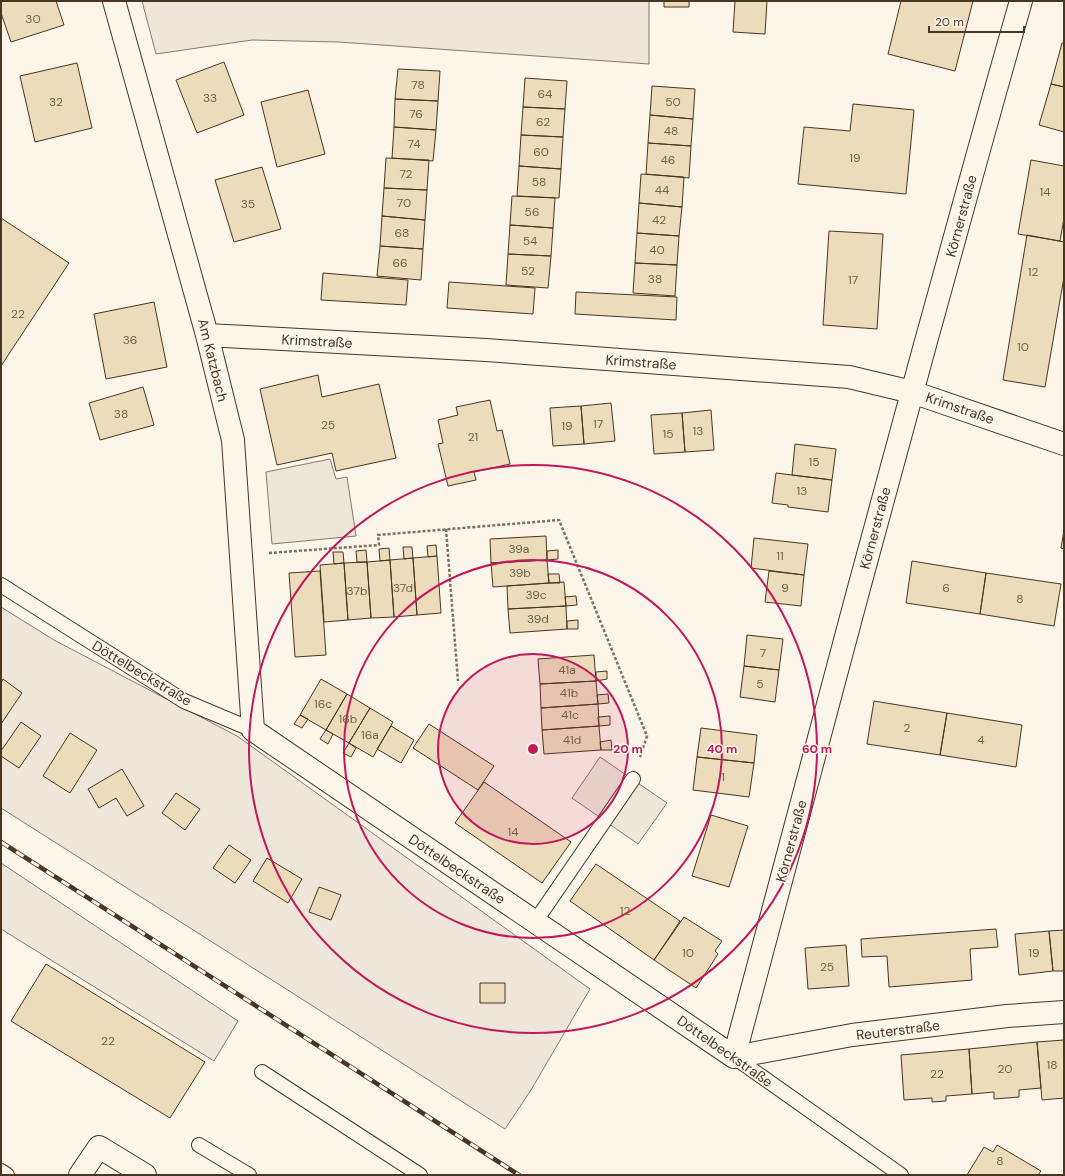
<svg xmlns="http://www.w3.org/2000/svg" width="1065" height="1176" font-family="'DM Sans',sans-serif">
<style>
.green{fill:#ede6d9;stroke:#887966}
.parking{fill:#ede7d9;stroke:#887966}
.building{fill:#ecdcbc;stroke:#4a3520}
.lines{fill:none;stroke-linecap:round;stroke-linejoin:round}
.lane-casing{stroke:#4a3520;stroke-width:16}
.street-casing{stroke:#4a3520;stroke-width:24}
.path{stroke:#7f6f5c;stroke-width:2.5;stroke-dasharray:3 2;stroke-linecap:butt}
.lane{stroke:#fbf6e9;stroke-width:14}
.street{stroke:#fbf6e9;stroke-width:22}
.rail-casing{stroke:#4a3520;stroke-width:4.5}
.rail{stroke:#fbf6e9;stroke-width:3;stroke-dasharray:9;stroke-linecap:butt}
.ring{fill:none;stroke:#c2185b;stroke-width:2}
.labels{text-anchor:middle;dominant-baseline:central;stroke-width:3;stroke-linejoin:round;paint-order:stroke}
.number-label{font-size:12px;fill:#725f47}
.street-label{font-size:14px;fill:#4a3520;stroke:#fbf6e9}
.centre{fill:#c2185b;stroke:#fbf6e9;stroke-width:2}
.ring-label{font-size:12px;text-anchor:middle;font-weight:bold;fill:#c2185b;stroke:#fbf6e9;stroke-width:3;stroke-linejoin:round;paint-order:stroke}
</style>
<rect width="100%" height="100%" fill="#fbf6e9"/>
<path class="green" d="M 142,1 L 649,1 L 649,64 L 339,42 L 252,40 L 156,54 Z
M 1,607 L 54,640 L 237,736 L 590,989 L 531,1090 L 505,1129 L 294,994 L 1,808 Z
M 1,863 L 238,1021 L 214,1061 L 1,929 Z"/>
<path class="parking" d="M 330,459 L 336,479 L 347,477 L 356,536 L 272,544 L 266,472 Z
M 600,757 L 667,803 L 638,844 L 572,798 Z"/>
<path class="building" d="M 1,1 L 56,1 L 64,25 L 11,42 L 1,13 Z
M 664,1 L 689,1 L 689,7 L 664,7 Z
M 735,1 L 767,1 L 765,34 L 733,32 Z
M 901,1 L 973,1 L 955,71 L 888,54 Z
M 1062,43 L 1064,43 L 1064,87 L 1051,84 Z
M 224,62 L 244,115 L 197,133 L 176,80 Z
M 77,63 L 92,128 L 35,142 L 20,76 Z
M 398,69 L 440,71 L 438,101 L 395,99 Z
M 525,78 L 567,81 L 565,109 L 523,107 Z
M 1051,84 L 1064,87 L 1064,132 L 1039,125 Z
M 652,86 L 695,89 L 693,119 L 650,115 Z
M 308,90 L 325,154 L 277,167 L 261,102 Z
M 395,99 L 438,101 L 436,130 L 394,127 Z
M 853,104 L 914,110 L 906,194 L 798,184 L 804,127 L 850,131 Z
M 523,107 L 565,109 L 563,137 L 521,135 Z
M 650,115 L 693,119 L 691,146 L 648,143 Z
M 394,127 L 436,130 L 433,161 L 392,158 Z
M 521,135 L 563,137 L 561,169 L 519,166 Z
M 648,143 L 691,146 L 689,178 L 646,174 Z
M 386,158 L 429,160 L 427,190 L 384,188 Z
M 1031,160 L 1064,166 L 1064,218 L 1060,241 L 1018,234 Z
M 519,166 L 561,169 L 559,198 L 517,196 Z
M 262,167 L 281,229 L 234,242 L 215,180 Z
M 641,174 L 684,177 L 682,207 L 639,203 Z
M 384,188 L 427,190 L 425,220 L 382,216 Z
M 512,196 L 555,198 L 553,228 L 510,225 Z
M 639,203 L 682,207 L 679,236 L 637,233 Z
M 382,216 L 425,220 L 423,249 L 380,246 Z
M 1,218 L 69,263 L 1,366 Z
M 510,225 L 553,228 L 551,256 L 508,254 Z
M 829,231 L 883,234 L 877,329 L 823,325 Z
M 637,233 L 679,236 L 677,265 L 635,263 Z
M 1027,235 L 1064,242 L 1064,277 L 1045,387 L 1003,380 Z
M 380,246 L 423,249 L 421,280 L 377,276 Z
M 508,254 L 551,256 L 548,288 L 506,285 Z
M 635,263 L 677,265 L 675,296 L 633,293 Z
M 323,273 L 408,280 L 406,305 L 321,300 Z
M 449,282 L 535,288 L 533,314 L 447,308 Z
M 576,292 L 677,297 L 676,320 L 575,314 Z
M 154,302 L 167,367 L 106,379 L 94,314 Z
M 318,375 L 322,397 L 379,384 L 396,458 L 336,471 L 332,453 L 277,465 L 260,389 Z
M 143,387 L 154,425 L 100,440 L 89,403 Z
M 490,400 L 497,431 L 502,430 L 510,464 L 474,472 L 476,480 L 448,486 L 438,444 L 443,443 L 438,420 L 458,415 L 456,407 Z
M 611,403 L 615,441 L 584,444 L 581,406 Z
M 581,406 L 584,444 L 553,446 L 550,408 Z
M 711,410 L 714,450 L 685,452 L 682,413 Z
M 682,413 L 685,452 L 654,454 L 651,415 Z
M 795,444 L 836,449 L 832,480 L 792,475 Z
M 776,473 L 832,480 L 828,512 L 788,507 L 788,505 L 772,503 Z
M 1064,530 L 1064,549 L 1061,548 Z
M 546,536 L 547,560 L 491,563 L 490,539 Z
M 754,538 L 808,544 L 804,575 L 751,568 Z
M 436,545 L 437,556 L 428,557 L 427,546 Z
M 403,547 L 412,547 L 413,558 L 404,559 Z
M 389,548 L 390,560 L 380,561 L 379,549 Z
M 366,550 L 367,562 L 357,562 L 356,551 Z
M 558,550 L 558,559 L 547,560 L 547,551 Z
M 333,552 L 343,552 L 344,563 L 334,564 Z
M 437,556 L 441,613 L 417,615 L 413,558 Z
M 413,558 L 417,615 L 394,617 L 390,560 Z
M 390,560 L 394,617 L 371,618 L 367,562 Z
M 547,560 L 549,583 L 493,587 L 491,563 Z
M 912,561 L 986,573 L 980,614 L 906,603 Z
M 367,562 L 371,618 L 348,620 L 344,563 Z
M 344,563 L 348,620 L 324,622 L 320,565 Z
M 320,571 L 326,655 L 295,657 L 289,573 Z
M 769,571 L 804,575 L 801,606 L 765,602 Z
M 986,573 L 1061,584 L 1054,626 L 980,614 Z
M 548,574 L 559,574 L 560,583 L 549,583 Z
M 564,582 L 566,606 L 508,609 L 507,586 Z
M 576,596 L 577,605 L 566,606 L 565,597 Z
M 566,606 L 567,629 L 510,633 L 508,609 Z
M 578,620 L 578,629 L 567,629 L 567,621 Z
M 747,635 L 783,639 L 779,670 L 744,666 Z
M 594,655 L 596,681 L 540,684 L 538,659 Z
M 744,666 L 779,670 L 775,702 L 740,697 Z
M 607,671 L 607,679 L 596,681 L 596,672 Z
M 3,679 L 22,693 L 1,724 L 1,683 Z
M 321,679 L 347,694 L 326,730 L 300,715 Z
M 596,681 L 598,704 L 541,708 L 540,684 Z
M 347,694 L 370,708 L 349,743 L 326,730 Z
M 608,694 L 609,703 L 598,704 L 597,695 Z
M 874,701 L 947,713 L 940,755 L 867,744 Z
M 598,704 L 599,726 L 542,730 L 541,708 Z
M 370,708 L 393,722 L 373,757 L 349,743 Z
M 947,713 L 1022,725 L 1016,767 L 940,755 Z
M 300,715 L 308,719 L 302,728 L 294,724 Z
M 610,716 L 610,725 L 599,726 L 598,717 Z
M 21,722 L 41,736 L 19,768 L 1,756 L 1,751 Z
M 429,724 L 494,766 L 478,790 L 413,748 Z
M 391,726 L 414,740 L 401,763 L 377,749 Z
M 599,726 L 601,750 L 544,754 L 542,730 Z
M 701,728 L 757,735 L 754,763 L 697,757 Z
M 326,730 L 333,734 L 328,744 L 320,739 Z
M 70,733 L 97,750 L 70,793 L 43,776 Z
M 611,740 L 612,750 L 601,750 L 600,742 Z
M 349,743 L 356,748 L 351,757 L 343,753 Z
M 697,757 L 754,763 L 749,797 L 693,790 Z
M 122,769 L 144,806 L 127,816 L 116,798 L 99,808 L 88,789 Z
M 484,782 L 571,842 L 542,883 L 455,823 Z
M 176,793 L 200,809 L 185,830 L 162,813 Z
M 711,815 L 748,826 L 729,887 L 692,876 Z
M 229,845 L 251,860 L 235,883 L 213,868 Z
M 267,858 L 302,879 L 288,903 L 253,881 Z
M 596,864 L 680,921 L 654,960 L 570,901 Z
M 319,887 L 341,895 L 331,920 L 309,912 Z
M 684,917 L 722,941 L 715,951 L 718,954 L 696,988 L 654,960 Z
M 996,929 L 998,947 L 970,949 L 972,980 L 889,987 L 887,956 L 862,957 L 861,939 Z
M 1064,930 L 1064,971 L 1053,971 L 1049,931 Z
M 1049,931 L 1053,971 L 1019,975 L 1015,934 Z
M 846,945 L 849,986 L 808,989 L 805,948 Z
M 46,964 L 205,1062 L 170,1118 L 11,1021 Z
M 480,983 L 505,983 L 505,1003 L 480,1003 Z
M 1064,1040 L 1064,1098 L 1042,1100 L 1037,1042 Z
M 1037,1042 L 1041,1088 L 1019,1090 L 1019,1097 L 994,1099 L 994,1092 L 972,1094 L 969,1049 Z
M 969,1049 L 972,1094 L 946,1096 L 946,1101 L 932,1102 L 932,1098 L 904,1100 L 901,1055 Z
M 997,1145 L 1041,1171 L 1038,1175 L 967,1175 L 984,1147 L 993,1152 Z"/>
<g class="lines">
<g class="lane-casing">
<path id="lane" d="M 1,585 L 184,701 L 253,730
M 535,922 L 633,779
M 734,1057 L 901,1175
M 262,1072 L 420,1175
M 199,1145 L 249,1175
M 1,1171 L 7,1175"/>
</g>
<g class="street-casing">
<path id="street" d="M 114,1 L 207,335 L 233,440 L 253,730 L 734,1057
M 207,335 L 486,350 L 849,377 L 912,392 L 1064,444
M 734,1057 C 797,819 860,582 925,345 C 957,230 988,115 1021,1
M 734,1057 L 852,1035 L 1007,1016 L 1064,1012
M 80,1175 L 99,1147 L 145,1175"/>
</g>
<path class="path" d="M 446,529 L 458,681
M 269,553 L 379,545 L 378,535 L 559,520 L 647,736 L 640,757"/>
<use href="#lane" class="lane"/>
<use href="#street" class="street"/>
<g class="rail-casing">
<path id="rail" d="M 1,842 L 519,1175"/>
</g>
<use href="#rail" class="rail"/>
</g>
<circle cx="533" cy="749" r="95" fill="#c2185b" fill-opacity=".12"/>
<g class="ring">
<circle cx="533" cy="749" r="95"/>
<circle cx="533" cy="749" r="189"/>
<circle cx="533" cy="749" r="284"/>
</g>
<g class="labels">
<g class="number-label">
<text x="33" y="19">30</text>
<text x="418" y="85">78</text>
<text x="545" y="94">64</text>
<text x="210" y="98">33</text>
<text x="56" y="102">32</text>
<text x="673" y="102">50</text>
<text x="416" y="114">76</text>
<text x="543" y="122">62</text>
<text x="671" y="131">48</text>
<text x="414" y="144">74</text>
<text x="541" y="152">60</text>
<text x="855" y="158">19</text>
<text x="668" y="160">46</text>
<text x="406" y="174">72</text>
<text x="539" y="182">58</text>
<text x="662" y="190">44</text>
<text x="1045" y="192">14</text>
<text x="404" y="203">70</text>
<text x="248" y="204">35</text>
<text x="532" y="212">56</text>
<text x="659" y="220">42</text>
<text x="402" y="233">68</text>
<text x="530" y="241">54</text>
<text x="657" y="250">40</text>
<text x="400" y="263">66</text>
<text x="528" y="271">52</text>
<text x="1033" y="272">12</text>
<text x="655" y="279">38</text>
<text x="853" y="280">17</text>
<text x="18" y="314">22</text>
<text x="130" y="340">36</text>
<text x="1023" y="347">10</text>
<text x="121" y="414">38</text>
<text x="598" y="424">17</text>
<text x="328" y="425">25</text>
<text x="567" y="426">19</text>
<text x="698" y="431">13</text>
<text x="668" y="434">15</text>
<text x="473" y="437">21</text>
<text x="814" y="462">15</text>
<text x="802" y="491">13</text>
<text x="519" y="549">39a</text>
<text x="780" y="556">11</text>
<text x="520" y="573">39b</text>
<text x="403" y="588">37d</text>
<text x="785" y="588">9</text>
<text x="946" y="588">6</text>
<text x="357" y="591">37b</text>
<text x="536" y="595">39c</text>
<text x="1020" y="599">8</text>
<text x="538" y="619">39d</text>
<text x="763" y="653">7</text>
<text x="567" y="670">41a</text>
<text x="760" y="684">5</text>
<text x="569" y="693">41b</text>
<text x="323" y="704">16c</text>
<text x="570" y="715">41c</text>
<text x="348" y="719">16b</text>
<text x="907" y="728">2</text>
<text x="370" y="735">16a</text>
<text x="572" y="740">41d</text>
<text x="981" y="740">4</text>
<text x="723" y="777">1</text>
<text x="513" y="832">14</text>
<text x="625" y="911">12</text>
<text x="688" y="953">10</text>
<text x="1034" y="953">19</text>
<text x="827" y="967">25</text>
<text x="108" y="1041">22</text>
<text x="1052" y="1065">18</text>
<text x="1005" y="1069">20</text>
<text x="937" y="1074">22</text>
<text x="1000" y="1161">8</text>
</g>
<g class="street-label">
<text transform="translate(961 216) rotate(-75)">Körnerstraße</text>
<text transform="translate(317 341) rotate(3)">Krimstraße</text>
<text transform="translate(213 360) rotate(76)">Am Katzbach</text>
<text transform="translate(641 362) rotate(4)">Krimstraße</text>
<text transform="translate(960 408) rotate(19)">Krimstraße</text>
<text transform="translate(875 528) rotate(-75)">Körnerstraße</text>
<text transform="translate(142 673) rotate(31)">Döttelbeckstraße</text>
<text transform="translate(791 841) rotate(-75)">Körnerstraße</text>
<text transform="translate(457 869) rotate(34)">Döttelbeckstraße</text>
<text transform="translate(898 1030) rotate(-7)">Reuterstraße</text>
<text transform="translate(725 1051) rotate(35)">Döttelbeckstraße</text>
</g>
</g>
<circle cx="533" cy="749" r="6" class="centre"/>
<g class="ring-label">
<text x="628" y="753">20 m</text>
<text x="722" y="753">40 m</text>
<text x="817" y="753">60 m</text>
</g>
<rect width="1065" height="1176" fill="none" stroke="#4a3520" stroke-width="4"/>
<path d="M929 26v6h95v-6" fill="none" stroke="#4a3520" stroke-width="2"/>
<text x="935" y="26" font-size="12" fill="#4a3520" stroke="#fbf6e9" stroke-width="3" paint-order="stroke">20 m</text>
</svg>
